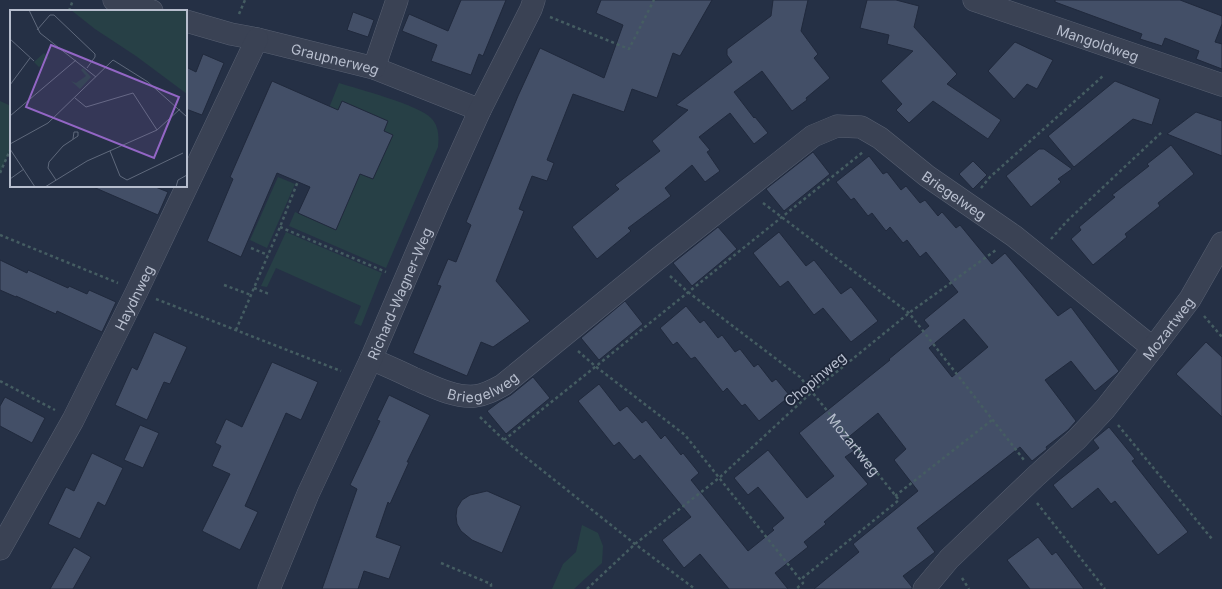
<svg xmlns="http://www.w3.org/2000/svg" width="1222" height="589" font-family="Inter,sans-serif">
<style>
.green{fill:#274046}
.building{fill:#434f67;stroke:#20293c;fill-rule:evenodd}
.lines{fill:none;stroke-linecap:round;stroke-linejoin:round}
.minor-casing{stroke:#586072;stroke-width:23}
.path{stroke:#455d62;stroke-width:2.5;stroke-dasharray:3 3;stroke-linecap:butt}
.minor{stroke:#3a4254;stroke-width:22}
.labels{text-anchor:middle;dominant-baseline:central;stroke-width:3.5;stroke-linejoin:round;paint-order:stroke}
.street-label{font-size:14px;fill:#b7bece;stroke:#1e273a}
.inset-road{fill:none;stroke:#5f697c;stroke-width:1}
.view{fill:#9366c5;fill-opacity:0.15;stroke:#9366c5;stroke-width:2}
.inset-edge{fill:none;stroke:#b7bece;stroke-width:2}
</style>
<rect width="100%" height="100%" fill="#253045"/>
<path class="green" d="M 339,83 C 358,89 419,105 431,118 C 439,126 439,137 438,147 L 386,268 L 289,226 L 295,212 L 336,230 L 360,174 L 373,179 L 393,135 L 384,131 L 388,121 L 342,101 L 338,111 L 329,108 Z
M 0,101 L 11,106 L 11,148 L 0,173 Z
M 278,177 L 295,184 L 267,248 L 250,240 Z
M 286,232 L 382,273 L 361,326 L 354,323 L 361,306 L 276,268 L 267,287 L 261,286 Z
M 582,525 L 598,533 L 603,546 L 602,563 L 574,589 L 552,589 L 563,564 L 576,552 Z"/>
<path class="building" d="M 461,0 L 506,0 L 483,56 L 479,54 L 471,75 L 431,61 L 437,45 L 402,31 L 409,14 L 448,31 Z
M 601,0 L 712,0 L 680,56 L 673,53 L 657,98 L 632,89 L 624,112 L 573,94 L 547,160 L 554,163 L 547,181 L 532,176 L 519,209 L 524,211 L 496,281 L 530,321 L 493,347 L 481,342 L 467,376 L 413,353 L 441,286 L 437,285 L 448,259 L 456,262 L 471,225 L 466,222 L 518,96 L 540,48 L 604,78 L 623,25 L 596,13 Z
M 773,0 L 808,0 L 801,31 L 818,54 L 814,58 L 830,78 L 806,98 L 807,100 L 792,111 L 762,71 L 734,92 L 754,118 L 755,117 L 768,133 L 754,144 L 730,113 L 699,137 L 710,150 L 707,152 L 720,171 L 705,182 L 692,165 L 665,188 L 671,196 L 628,228 L 631,231 L 597,259 L 572,227 L 619,189 L 615,185 L 660,151 L 652,141 L 688,110 L 676,105 L 732,62 L 727,55 L 727,49 L 771,16 Z
M 867,0 L 896,0 L 919,6 L 914,27 L 957,74 L 947,84 L 1001,120 L 988,139 L 933,101 L 909,123 L 896,110 L 902,104 L 881,81 L 913,51 L 887,44 L 889,35 L 860,28 Z
M 1055,0 L 1180,0 L 1222,16 L 1222,24 L 1215,42 L 1222,44 L 1222,69 L 1196,59 L 1199,51 L 1165,38 L 1162,46 L 1140,39 L 1142,34 L 1055,2 Z
M 353,12 L 374,20 L 368,37 L 347,30 Z
M 1015,42 L 1053,60 L 1037,89 L 1027,84 L 1014,99 L 988,71 Z
M 203,54 L 224,63 L 202,115 L 186,109 L 186,67 L 196,72 Z
M 272,81 L 338,110 L 342,101 L 388,121 L 384,131 L 393,135 L 373,179 L 360,174 L 336,230 L 298,213 L 310,187 L 277,173 L 241,257 L 207,241 L 233,179 L 230,177 Z
M 1115,81 L 1160,99 L 1152,125 L 1133,119 L 1074,167 L 1048,136 Z
M 1196,112 L 1222,121 L 1222,156 L 1167,134 Z
M 1171,145 L 1194,174 L 1158,203 L 1160,206 L 1125,234 L 1127,237 L 1093,265 L 1071,239 L 1081,230 L 1079,227 L 1115,197 L 1112,195 L 1149,166 L 1147,164 Z
M 1039,149 L 1044,149 L 1072,169 L 1058,179 L 1061,182 L 1031,207 L 1006,176 Z
M 813,152 L 830,174 L 784,211 L 766,189 Z
M 869,156 L 883,174 L 887,172 L 901,190 L 906,186 L 920,203 L 925,200 L 938,216 L 942,212 L 956,228 L 960,225 L 992,264 L 1005,253 L 1058,316 L 1071,307 L 1119,371 L 1116,374 L 1095,391 L 1071,361 L 1045,380 L 1076,421 L 1068,430 L 1046,447 L 1047,449 L 1032,461 L 1020,447 L 917,528 L 935,552 L 903,576 L 912,587 L 912,589 L 814,589 L 859,552 L 853,544 L 918,491 L 894,460 L 906,449 L 878,413 L 845,440 L 854,451 L 845,457 L 868,484 L 824,522 L 826,524 L 804,542 L 808,547 L 775,573 L 788,589 L 729,589 L 700,554 L 684,568 L 662,540 L 691,517 L 640,455 L 634,460 L 619,442 L 614,446 L 578,401 L 599,384 L 620,411 L 627,406 L 642,423 L 646,420 L 661,439 L 665,435 L 681,455 L 683,453 L 699,473 L 691,480 L 748,551 L 774,530 L 772,528 L 784,518 L 758,487 L 748,495 L 734,478 L 768,450 L 807,498 L 834,476 L 799,433 L 890,360 L 889,359 L 929,326 L 924,320 L 958,292 L 926,252 L 920,257 L 907,240 L 903,243 L 890,227 L 886,231 L 872,213 L 868,216 L 854,198 L 851,200 L 836,182 ZM 964,319 L 988,347 L 952,377 L 929,348 Z
M 973,161 L 987,175 L 973,189 L 959,174 Z
M 91,186 L 153,186 L 168,192 L 158,215 Z
M 718,227 L 737,249 L 692,286 L 673,263 Z
M 779,232 L 806,266 L 814,260 L 841,294 L 851,287 L 878,321 L 851,342 L 823,308 L 814,315 L 788,281 L 780,287 L 753,253 Z
M 0,260 L 27,273 L 28,270 L 68,288 L 69,286 L 87,294 L 89,290 L 116,302 L 102,332 L 57,311 L 56,314 L 16,296 L 16,297 L 0,290 Z
M 625,301 L 643,324 L 599,360 L 581,338 Z
M 686,306 L 700,323 L 704,320 L 718,338 L 722,335 L 735,352 L 740,349 L 754,367 L 758,364 L 772,382 L 776,379 L 790,396 L 759,421 L 745,404 L 742,406 L 727,388 L 723,392 L 695,357 L 691,359 L 677,342 L 673,345 L 660,328 Z
M 154,332 L 187,347 L 170,384 L 164,382 L 147,420 L 115,405 L 132,367 L 137,370 Z
M 1206,342 L 1222,357 L 1222,417 L 1176,374 Z
M 272,362 L 318,382 L 301,420 L 286,413 L 245,506 L 258,512 L 240,550 L 202,531 L 230,474 L 212,466 L 221,446 L 215,443 L 226,419 L 242,427 Z
M 533,377 L 550,398 L 506,434 L 487,411 L 499,402 L 511,395 Z
M 389,395 L 430,415 L 407,462 L 409,462 L 390,504 L 388,502 L 376,537 L 401,546 L 389,579 L 364,571 L 358,589 L 322,589 L 357,489 L 350,485 L 380,421 L 377,420 Z
M 5,397 L 45,418 L 32,443 L 0,426 L 0,406 Z
M 140,425 L 159,433 L 143,468 L 124,460 Z
M 1109,427 L 1135,459 L 1132,461 L 1188,532 L 1158,555 L 1115,501 L 1111,504 L 1098,488 L 1072,509 L 1053,485 L 1099,448 L 1093,440 Z
M 92,453 L 123,468 L 105,506 L 98,502 L 80,539 L 48,524 L 66,487 L 74,491 Z
M 487,491 L 521,506 L 502,553 L 472,540 L 461,531 L 457,524 L 456,516 L 457,508 L 462,500 L 470,495 Z
M 1038,537 L 1052,555 L 1056,552 L 1084,589 L 1030,589 L 1007,560 Z
M 74,547 L 91,557 L 73,589 L 50,589 Z"/>
<g class="lines">
<g class="minor-casing">
<g id="minor">
<path d="M 114,0 L 152,11"/>
<path id="s2" d="M 974,0 L 1222,85"/>
<path id="s3" d="M 186,21 L 231,34 L 257,39 L 374,68 L 480,110"/>
<path d="M 374,68 L 397,0"/>
<path id="s4" d="M 371,359 C 385,365 399,371 413,378 C 432,386 454,398 475,396 C 485,395 494,390 503,385 L 655,261 L 813,136 L 837,126 L 861,127 L 880,138 L 927,176 L 1014,236 L 1153,348"/>
<path id="s5" d="M 0,549 L 73,420 L 137,291 L 257,39"/>
<path id="s6" d="M 269,589 L 308,494 L 371,359 L 438,203 L 480,110 L 531,9 L 534,0"/>
<path id="s7" d="M 924,589 L 949,559 L 1036,476 L 1077,439 L 1105,409 L 1153,348 L 1190,299 L 1222,243"/>
</g>
</g>
<g class="path">
<path d="M 69,11 L 73,0"/>
<path d="M 239,14 L 245,0"/>
<path d="M 550,17 L 629,49 L 654,0"/>
<path d="M 0,173 L 11,148"/>
<path d="M 981,188 L 990,177 L 1104,75"/>
<path d="M 763,203 L 909,313 L 1024,460"/>
<path d="M 280,227 L 386,272"/>
<path d="M 0,235 L 118,283"/>
<path d="M 1051,239 L 1067,221 L 1163,131"/>
<path d="M 251,248 L 268,255"/>
<path id="s1" d="M 670,276 L 688,292 L 800,377 L 899,500 L 800,580"/>
<path d="M 224,285 L 251,295"/>
<path d="M 254,288 L 269,294"/>
<path d="M 156,299 L 341,371"/>
<path d="M 1204,316 L 1222,337"/>
<path d="M 236,330 L 280,227 L 298,181"/>
<path d="M 578,351 L 595,366 L 685,435 L 803,583 L 796,589"/>
<path d="M 0,381 L 55,410"/>
<path d="M 480,417 L 504,440 L 635,544 L 695,589"/>
<path d="M 1118,425 L 1212,539"/>
<path d="M 504,440 L 863,152"/>
<path d="M 895,496 L 992,420"/>
<path d="M 1037,503 L 1105,589"/>
<path d="M 441,563 L 491,584 L 491,589"/>
<path d="M 962,578 L 969,589"/>
<path d="M 587,589 L 635,544 L 719,478 L 812,392 L 909,313 L 996,250"/>
</g>
<use href="#minor" class="minor"/>
</g>
<g class="labels">
<g class="street-label">
<text stroke="none"><textPath href="#s2" startOffset="131">Mangoldweg</textPath></text>
<text stroke="none"><textPath href="#s3" startOffset="154">Graupnerweg</textPath></text>
<text stroke="none"><textPath href="#s4" startOffset="705">Briegelweg</textPath></text>
<text stroke="none"><textPath href="#s6" startOffset="323">Richard-Wagner-Weg</textPath></text>
<text stroke="none"><textPath href="#s5" startOffset="285">Haydnweg</textPath></text>
<text stroke="none"><textPath href="#s7" startOffset="358">Mozartweg</textPath></text>
<text transform="translate(815 379) rotate(-40)">Chopinweg</text>
<text stroke="none"><textPath href="#s4" startOffset="121">Briegelweg</textPath></text>
<text stroke="none"><textPath href="#s1" startOffset="251">Mozartweg</textPath></text>
</g>
</g>
<g transform="translate(10 10)">
<rect width="177" height="177" fill="#253045"/>
<path d="M 61,0 L 177,0 L 177,84 L 126,46 L 85,19 ZM 34,43 L 39,48 L 29,57 L 24,52 ZM 73,58 L 81,67 L 70,79 L 61,71 L 66,73 L 76,66 L 71,60 Z" fill="#274046"/>
<path class="inset-road" d="M 19,0 L 30,23 L 86,67M 27,20 L 40,5 L 44,5 L 85,44 L 85,47 L 77,58M 0,29 L 24,51M 0,75 L 20,48M 65,88 L 76,97 L 123,83 L 147,120M 0,106 L 66,50M 0,134 L 38,113 L 103,50 L 138,72 L 177,107M 0,139 L 25,177M 100,141 L 110,166 L 117,170 L 173,143M 0,169 L 14,159M 46,170 L 38,158 L 39,152 L 53,136 L 68,126 L 68,122 L 64,122 L 63,129M 35,177 L 77,151 L 147,120 L 170,99M 166,177 L 168,170 L 177,165"/>
<path class="view" d="M 41,35 L 169,87 L 144,148 L 16,97 Z"/>
<rect width="177" height="177" class="inset-edge"/>
</g>
</svg>
